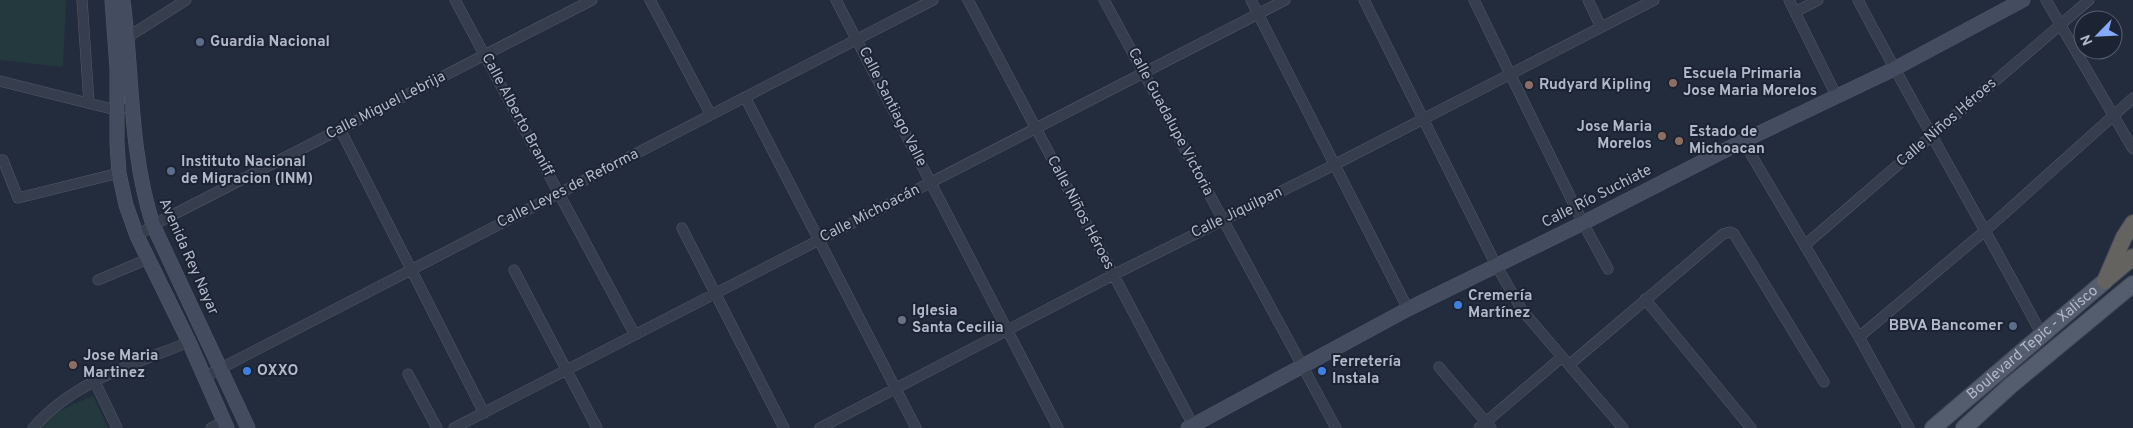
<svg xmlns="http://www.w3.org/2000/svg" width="2133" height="428" font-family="Overpass,sans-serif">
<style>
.green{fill:#24393e}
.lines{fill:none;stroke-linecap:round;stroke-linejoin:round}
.minor-casing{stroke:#525968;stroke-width:11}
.secondary-casing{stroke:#525968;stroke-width:15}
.primary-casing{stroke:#404756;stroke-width:18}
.trunk-casing{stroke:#3f4655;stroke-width:18}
.minor{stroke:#363e4d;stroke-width:10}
.secondary{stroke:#444d60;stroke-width:14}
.primary{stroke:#545d6d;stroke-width:16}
.trunk{stroke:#646360;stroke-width:16}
.service-dot{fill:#5c6f8a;stroke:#1c2332;stroke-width:2}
.education-dot{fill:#8d6e63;stroke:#1c2332;stroke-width:2}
.shop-dot{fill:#3f7fe0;stroke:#1c2332;stroke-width:2}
.worship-dot{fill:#6b7280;stroke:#1c2332;stroke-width:2}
.labels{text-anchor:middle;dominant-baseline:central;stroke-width:4;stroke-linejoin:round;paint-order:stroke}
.poi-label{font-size:15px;font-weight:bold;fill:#b2b9c9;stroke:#1c2332;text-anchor:start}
.street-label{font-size:15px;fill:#b2b9c9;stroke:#1c2332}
</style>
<rect width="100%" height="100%" fill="#222c3d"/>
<path class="green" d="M 0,0 L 66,0 L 63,67 L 0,60 Z
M 93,396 L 108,428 L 40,428 C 55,411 73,404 93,396 Z"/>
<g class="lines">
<g class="minor-casing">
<path id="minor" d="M 82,0 L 89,103
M 455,0 L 635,335
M 650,0 L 711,115
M 836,0 L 1058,428
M 968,0 L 1193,425
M 1104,0 L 1336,428
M 1251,0 L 1408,309
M 1364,0 L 1496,265 L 1522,310 L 1623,428
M 1474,0 L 1583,223 L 1608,269
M 1588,0 L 1601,27
M 1789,0 L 1837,97
M 1858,0 C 1917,113 1982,222 2042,335
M 2046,0 L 2133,149
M 1795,12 L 1818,0
M 123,40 L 186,0
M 0,81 L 116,110 L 122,108
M 745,97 L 916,428
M 340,129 L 484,413
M 1743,141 L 1859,337 L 1909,428
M 0,160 L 3,160 L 18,198 L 119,173
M 682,228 L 784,428
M 137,236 L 153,225 L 592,0
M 1805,245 L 2089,0
M 514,270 L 597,428
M 98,280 L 148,259
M 1645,299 L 1751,428
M 1859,337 L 1986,230 L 2133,98
M 1569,365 L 1723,234 L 1730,232 L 1734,234 L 1824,382
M 1439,367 L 1491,428
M 408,374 L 437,428
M 204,377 L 933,0
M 94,380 L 117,428
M 33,428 C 74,381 132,365 189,342
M 211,428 L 224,422
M 454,428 L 1285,0
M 820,428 L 1113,275 L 1334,165 L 1654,0
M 1479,428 L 1562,357"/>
</g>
<g class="secondary-casing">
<path id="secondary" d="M 112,0 L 117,69 L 117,143 L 119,173 L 126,205 L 137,236 L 189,342 L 227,428
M 123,0 C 133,77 129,150 153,225 L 248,428
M 1188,428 L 1408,309 L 1583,223 L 1743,141 L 1894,69 L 2023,0"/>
</g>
<g class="primary-casing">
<g id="primary">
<path id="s1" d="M 1933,428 L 2105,281"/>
<path d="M 1964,428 L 2010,386 L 2133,284"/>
</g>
</g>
<g class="trunk-casing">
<path id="trunk" d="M 2108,278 L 2133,257
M 2105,281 L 2124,237 L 2133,223"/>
</g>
<use href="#minor" class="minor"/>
<use href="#secondary" class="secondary"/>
<use href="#primary" class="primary"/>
<use href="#trunk" class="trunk"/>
</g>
<g class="service-dot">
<circle cx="200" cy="42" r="5"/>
<circle cx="171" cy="171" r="5"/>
<circle cx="2013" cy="326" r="5"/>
</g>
<g class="education-dot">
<circle cx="1673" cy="83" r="5"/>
<circle cx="1529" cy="85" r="5"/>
<circle cx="1662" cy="136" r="5"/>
<circle cx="1679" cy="141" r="5"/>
<circle cx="73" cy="365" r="5"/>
</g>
<g class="shop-dot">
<circle cx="1458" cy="305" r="5"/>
<circle cx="247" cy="371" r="5"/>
<circle cx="1322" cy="371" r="5"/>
</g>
<circle class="worship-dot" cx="902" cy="320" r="5"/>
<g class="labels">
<g class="poi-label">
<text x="210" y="42">Guardia Nacional</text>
<text x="1683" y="74">Escuela Primaria<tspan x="1683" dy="17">Jose Maria Morelos</tspan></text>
<text x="1539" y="85">Rudyard Kipling</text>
<text x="1652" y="127" text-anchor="end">Jose Maria<tspan x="1652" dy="17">Morelos</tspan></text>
<text x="1689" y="132">Estado de<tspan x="1689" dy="17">Michoacan</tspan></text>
<text x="181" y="162">Instituto Nacional<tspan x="181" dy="17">de Migracion (INM)</tspan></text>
<text x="1468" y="296">Cremería<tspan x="1468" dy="17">Martínez</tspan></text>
<text x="912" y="311">Iglesia<tspan x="912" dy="17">Santa Cecilia</tspan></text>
<text x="2003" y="326" text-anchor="end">BBVA Bancomer</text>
<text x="83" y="356">Jose Maria<tspan x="83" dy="17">Martinez</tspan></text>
<text x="1332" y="362">Ferretería<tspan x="1332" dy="17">Instala</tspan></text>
<text x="257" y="371">OXXO</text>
</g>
<g class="street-label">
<text transform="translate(386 106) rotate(-27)">Calle Miguel Lebrija</text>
<text transform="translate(892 107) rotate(63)">Calle Santiago Valle</text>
<text transform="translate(517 115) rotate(62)">Calle Alberto Braniff</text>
<text transform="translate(1170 122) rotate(62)">Calle Guadalupe Victoria</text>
<text transform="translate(1947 123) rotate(-41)">Calle Niños Héroes</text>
<text transform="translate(568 189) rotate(-27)">Calle Leyes de Reforma</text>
<text transform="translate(1597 197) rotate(-27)">Calle Río Suchiate</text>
<text transform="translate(1080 213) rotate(62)">Calle Niños Héroes</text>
<text transform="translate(1237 213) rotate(-26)">Calle Jiquilpan</text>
<text transform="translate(870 214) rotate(-27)">Calle Michoacán</text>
<text transform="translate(188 257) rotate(66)">Avenida Rey Nayar</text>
<text stroke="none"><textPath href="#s1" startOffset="131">Boulevard Tepic - Xalisco</textPath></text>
</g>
</g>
<g transform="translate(2098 35) rotate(246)"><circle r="24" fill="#1c2332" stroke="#585f6e"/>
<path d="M0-4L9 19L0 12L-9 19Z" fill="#85a9fb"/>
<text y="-8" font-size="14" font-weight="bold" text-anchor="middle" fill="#b2b9c9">N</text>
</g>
</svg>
